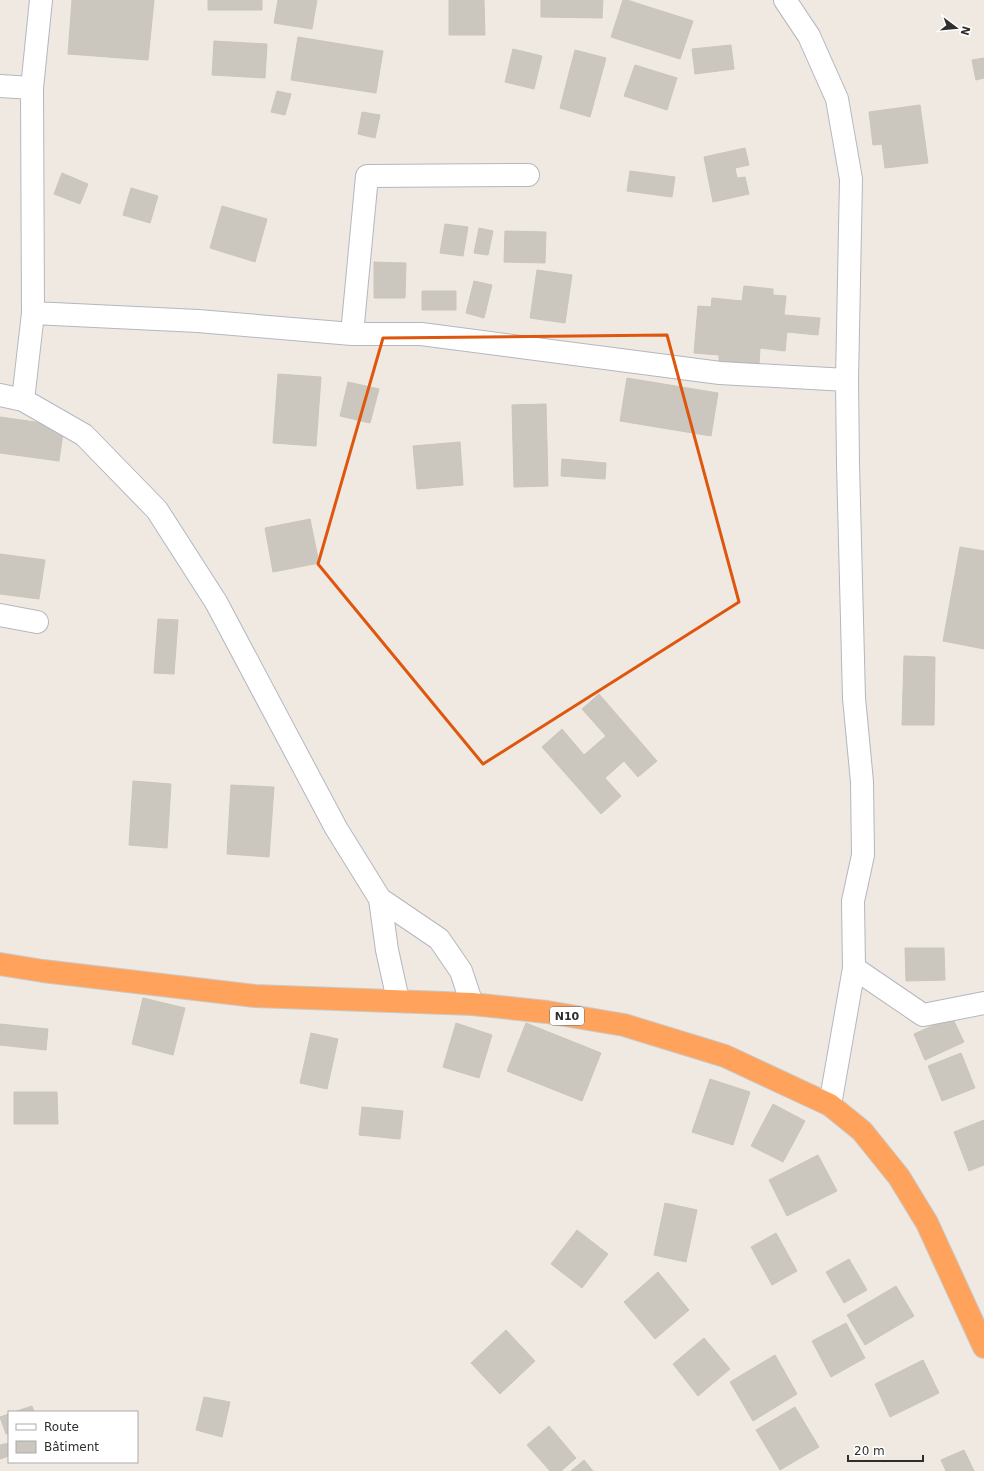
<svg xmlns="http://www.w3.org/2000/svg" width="984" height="1471" font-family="'DejaVu Sans',sans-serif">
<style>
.building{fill:#cbc7bf;stroke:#cbc5ba}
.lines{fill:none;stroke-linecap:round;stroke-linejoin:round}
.street-casing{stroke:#b4b7c1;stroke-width:24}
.highway-casing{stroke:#c9c9c9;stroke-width:24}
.street{stroke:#fff;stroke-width:22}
.highway{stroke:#ffa35c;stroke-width:22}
.marked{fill:none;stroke:#df570e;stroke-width:3;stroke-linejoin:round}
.labels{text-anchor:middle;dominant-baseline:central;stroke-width:4;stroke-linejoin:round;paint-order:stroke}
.shield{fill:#fff;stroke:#6d6d6d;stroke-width:1}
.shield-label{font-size:11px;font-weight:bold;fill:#2e2e2e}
</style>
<rect width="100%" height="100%" fill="#efe9e1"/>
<path class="building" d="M 72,0 L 154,0 L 148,60 L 68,54 Z
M 208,0 L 262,0 L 262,10 L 208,10 Z
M 278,0 L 317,0 L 312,29 L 274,23 Z
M 449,0 L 484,0 L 485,35 L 449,35 Z
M 541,0 L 603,0 L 602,18 L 541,17 Z
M 623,0 L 627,0 L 693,21 L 680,59 L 611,37 Z
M 298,37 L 383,51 L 376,93 L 291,80 Z
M 214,41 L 267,44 L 265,78 L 212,75 Z
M 731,45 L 734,69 L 695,74 L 692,49 Z
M 513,49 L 542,56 L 534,89 L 505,82 Z
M 575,50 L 606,58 L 590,117 L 560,108 Z
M 984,58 L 984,78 L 976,80 L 972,60 Z
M 635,65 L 677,78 L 667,110 L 624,96 Z
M 277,91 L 291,94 L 285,115 L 271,112 Z
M 920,105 L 928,163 L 885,168 L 882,144 L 873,145 L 869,112 Z
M 362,112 L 380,115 L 375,138 L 358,134 Z
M 745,148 L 749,165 L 735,168 L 737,178 L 745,177 L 749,194 L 713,202 L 704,157 Z
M 630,171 L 675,177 L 672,197 L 627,191 Z
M 62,173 L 88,184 L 80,204 L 54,194 Z
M 131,188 L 158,196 L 150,223 L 123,215 Z
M 222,206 L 267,219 L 255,262 L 210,248 Z
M 445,224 L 468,227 L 463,256 L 440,253 Z
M 479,228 L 493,231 L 488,255 L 474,253 Z
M 505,231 L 546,232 L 545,263 L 504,262 Z
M 374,262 L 406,263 L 405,298 L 374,298 Z
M 537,270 L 572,275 L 565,323 L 530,318 Z
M 474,281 L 492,285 L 484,318 L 466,313 Z
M 744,286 L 773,289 L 773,295 L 786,296 L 784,315 L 820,318 L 818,335 L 787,332 L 785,351 L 760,348 L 759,364 L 719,361 L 719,355 L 694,353 L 698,306 L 711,307 L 712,298 L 742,301 Z
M 422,291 L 456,291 L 456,310 L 422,310 Z
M 278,374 L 321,377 L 316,446 L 273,443 Z
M 627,378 L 718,393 L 711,436 L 620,421 Z
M 348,382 L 379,389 L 370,423 L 340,416 Z
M 546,404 L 548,486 L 514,487 L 512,405 Z
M 0,417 L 64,426 L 59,461 L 0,453 Z
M 460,442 L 463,485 L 417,489 L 413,446 Z
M 562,459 L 606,463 L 605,479 L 561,476 Z
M 310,519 L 319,563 L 273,572 L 265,528 Z
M 960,547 L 984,551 L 984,649 L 943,641 Z
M 0,554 L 45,560 L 39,599 L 0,594 Z
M 158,619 L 178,620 L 174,674 L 154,673 Z
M 904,656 L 935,657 L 934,725 L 902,725 Z
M 599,694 L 657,761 L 638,777 L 624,761 L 605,778 L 621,796 L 601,814 L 542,747 L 562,729 L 584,755 L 606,736 L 582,709 Z
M 133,781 L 171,784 L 167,848 L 129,845 Z
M 231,785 L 274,787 L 269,857 L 227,854 Z
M 905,948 L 944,948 L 945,980 L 906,981 Z
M 143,998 L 185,1008 L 173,1055 L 132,1044 Z
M 952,1017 L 964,1042 L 925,1060 L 914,1034 Z
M 456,1023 L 492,1035 L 479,1078 L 443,1067 Z
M 526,1023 L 601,1053 L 582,1101 L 507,1071 Z
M 0,1024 L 48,1029 L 46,1050 L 0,1045 Z
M 311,1033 L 338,1039 L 327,1089 L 300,1083 Z
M 961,1053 L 975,1088 L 942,1101 L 928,1066 Z
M 710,1079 L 750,1092 L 733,1145 L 692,1132 Z
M 14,1092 L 57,1092 L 58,1124 L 14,1124 Z
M 773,1104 L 805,1121 L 783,1162 L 751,1146 Z
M 362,1107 L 403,1111 L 400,1139 L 359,1135 Z
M 984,1120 L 984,1165 L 969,1171 L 954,1132 Z
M 818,1155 L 837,1191 L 787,1216 L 769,1180 Z
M 665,1203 L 697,1210 L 686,1262 L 654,1255 Z
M 577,1230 L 608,1254 L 582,1288 L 551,1264 Z
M 776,1233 L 797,1271 L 772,1285 L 751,1247 Z
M 849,1259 L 867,1290 L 844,1303 L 826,1272 Z
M 658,1272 L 689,1310 L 655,1339 L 624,1302 Z
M 896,1286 L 914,1316 L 865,1345 L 847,1315 Z
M 846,1323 L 865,1358 L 831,1377 L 812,1341 Z
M 506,1330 L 535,1361 L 500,1394 L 471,1363 Z
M 704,1338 L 730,1369 L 698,1396 L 673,1364 Z
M 775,1355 L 797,1394 L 753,1421 L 730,1382 Z
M 923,1360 L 939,1393 L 890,1417 L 875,1384 Z
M 204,1397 L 230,1402 L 222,1437 L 196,1430 Z
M 32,1406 L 34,1412 L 14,1412 Z
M 795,1407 L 819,1447 L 780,1470 L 756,1430 Z
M 9,1414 L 9,1433 L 6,1434 L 0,1417 Z
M 549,1426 L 576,1458 L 561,1471 L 550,1471 L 527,1445 Z
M 9,1443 L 9,1456 L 0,1459 L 0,1445 Z
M 964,1450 L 974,1471 L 946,1471 L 941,1460 Z
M 584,1460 L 593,1471 L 571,1471 Z"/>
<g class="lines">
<g class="street-casing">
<path id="street" d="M 785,0 L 809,36 L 837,99 L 851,179 L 847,380 L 848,464 L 854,698 L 862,782 L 863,855 L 853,901 L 854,968 L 830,1105
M 0,86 L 32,88
M 33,313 L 32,88 L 41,0
M 352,334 L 367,176 L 528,175
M 0,395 L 23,400 L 84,435 L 157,510 L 216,602 L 336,828 L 380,899 L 439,939 L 461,971 L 472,1004
M 23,400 L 33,313 L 198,321 L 352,334 L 421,334 L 720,373 L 847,380
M 0,615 L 37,622
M 380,899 L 387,950 L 398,1000
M 854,968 L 923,1015 L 984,1003"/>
</g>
<g class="highway-casing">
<path id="highway" d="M 0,964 L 43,971 L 255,996 L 472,1004 L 547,1012 L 624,1025 L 725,1056 L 830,1105 L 862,1131 L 899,1177 L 927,1223 L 984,1347"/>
</g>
<use href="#street" class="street"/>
<use href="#highway" class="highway"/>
</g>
<path class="marked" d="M 667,335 L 739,602 L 483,764 L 318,564 L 383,338 Z"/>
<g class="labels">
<rect class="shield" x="550" y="1007" width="34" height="18" rx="3"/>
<g class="shield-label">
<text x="567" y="1016">N10</text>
</g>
</g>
<rect x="8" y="1411" width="130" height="52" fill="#ffffff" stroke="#ababab"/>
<rect x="16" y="1424" width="20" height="6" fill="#ffffff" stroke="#ababab"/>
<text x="44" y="1431" font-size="12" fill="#2e2e2e">Route</text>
<rect x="16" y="1441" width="20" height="12" fill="#cbc7bf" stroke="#ababab"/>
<text x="44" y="1451" font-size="12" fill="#2e2e2e">Bâtiment</text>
<g transform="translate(956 28) rotate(106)" stroke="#ffffff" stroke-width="3" paint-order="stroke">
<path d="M0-3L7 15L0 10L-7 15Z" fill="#2e2e2e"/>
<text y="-6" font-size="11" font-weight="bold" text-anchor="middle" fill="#2e2e2e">N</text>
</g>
<path d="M848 1455v6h75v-6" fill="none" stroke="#2e2e2e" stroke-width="2"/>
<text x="854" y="1455" font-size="12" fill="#2e2e2e" stroke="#ffffff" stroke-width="3" paint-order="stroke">20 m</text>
</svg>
